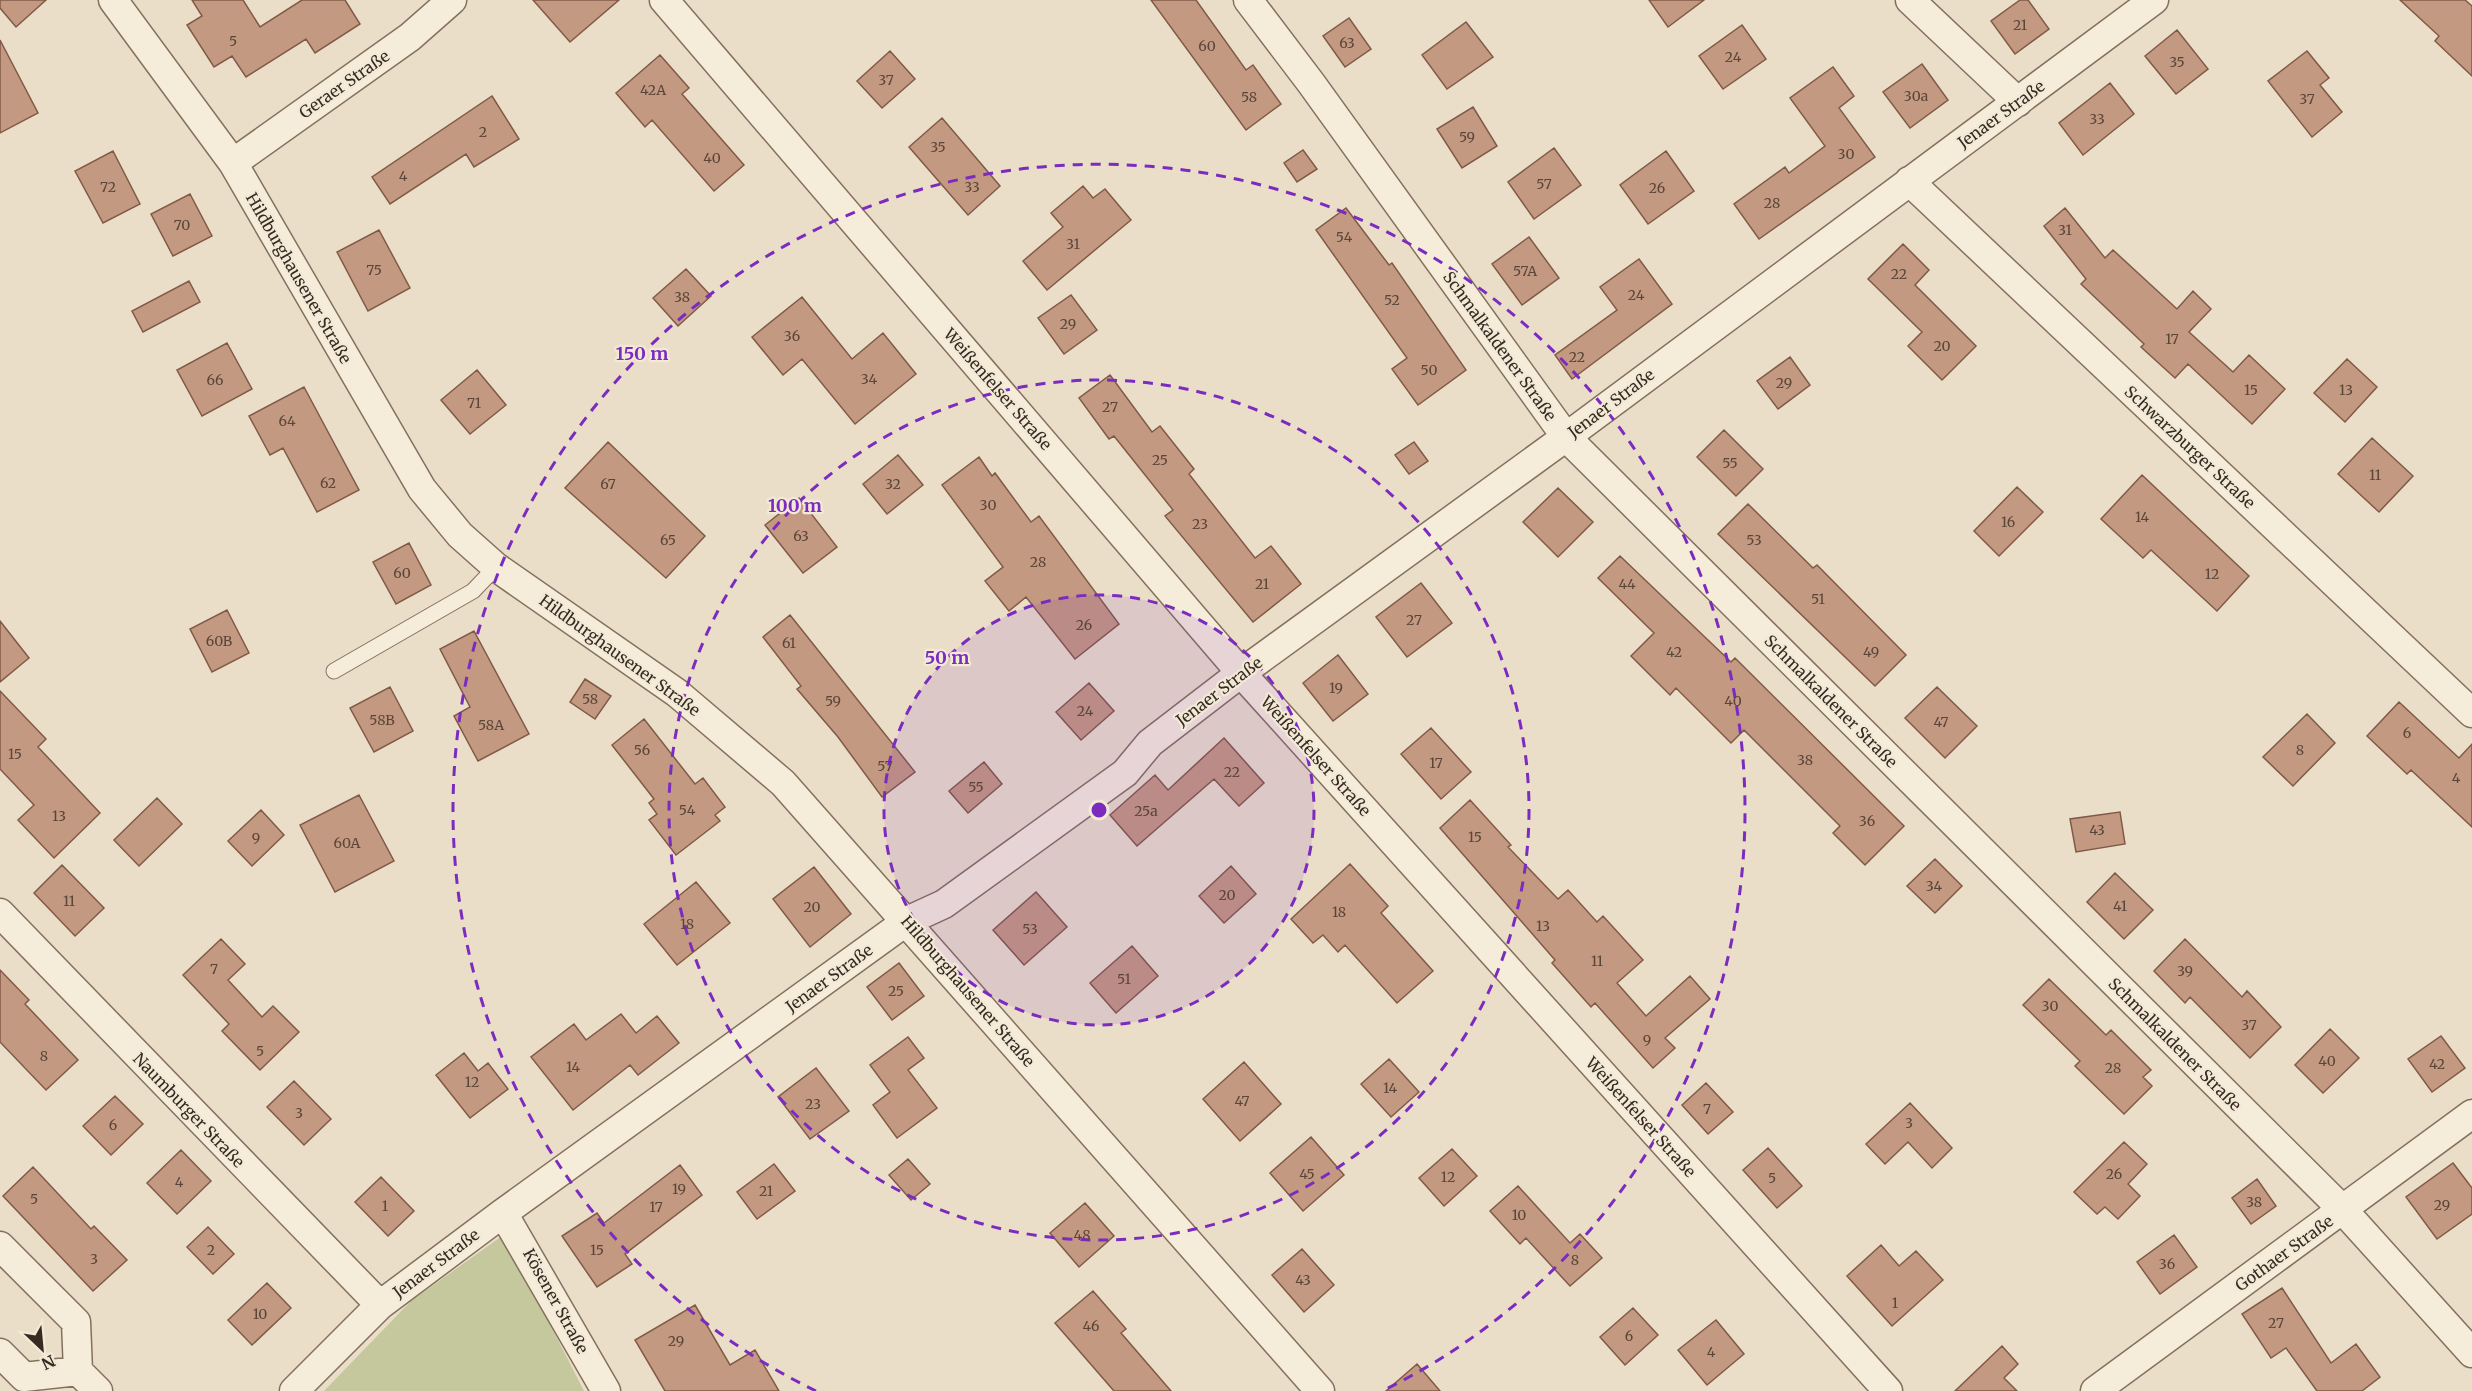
<svg xmlns="http://www.w3.org/2000/svg" width="2472" height="1391" font-family="Merriweather,serif">
<style>
.green{fill:#c5c79c}
.building{fill:#c49981;stroke:#815a47;stroke-width:1.5}
.lines{fill:none;stroke-linecap:round;stroke-linejoin:round}
.service-casing{stroke:#84705e;stroke-width:17}
.minor-casing{stroke:#84705e;stroke-width:31}
.service{stroke:#f6ecda;stroke-width:15}
.minor{stroke:#f6ecda;stroke-width:28}
.ring{fill:none;stroke:#7b2cbf;stroke-width:3;stroke-dasharray:10 8}
.labels{text-anchor:middle;dominant-baseline:central;stroke-width:4.5;stroke-linejoin:round;paint-order:stroke}
.number-label{font-size:14px;fill:#5a4639}
.street-label{font-size:16px;fill:#362a21;stroke:#f2e9d6}
.centre{fill:#7b2cbf;stroke:#f2e9d6;stroke-width:3}
.ring-label{font-size:18px;text-anchor:middle;font-weight:bold;fill:#7b2cbf;stroke:#f2e9d6;stroke-width:4.5;stroke-linejoin:round;paint-order:stroke}
</style>
<rect width="100%" height="100%" fill="#eadec8"/>
<path class="green" d="M 502,1236 L 508,1242 L 584,1391 L 324,1391 L 411,1301 Z"/>
<path class="building" d="M 0,0 L 46,0 L 16,27 L 0,8 Z
M 192,0 L 243,0 L 260,27 L 302,0 L 345,0 L 360,24 L 315,53 L 306,39 L 246,77 L 232,56 L 214,67 L 187,25 L 202,16 Z
M 533,0 L 619,0 L 570,42 Z
M 1151,0 L 1196,0 L 1246,70 L 1253,65 L 1281,104 L 1246,130 Z
M 1649,0 L 1704,0 L 1668,27 Z
M 2020,0 L 2028,0 L 2049,29 L 2015,54 L 1991,21 Z
M 2400,0 L 2465,0 L 2472,6 L 2472,76 L 2435,41 L 2439,36 Z
M 1349,18 L 1371,49 L 1345,67 L 1323,36 Z
M 1466,22 L 1493,57 L 1447,89 L 1422,55 Z
M 1742,25 L 1766,59 L 1723,89 L 1699,56 Z
M 2177,30 L 2208,69 L 2176,94 L 2145,56 Z
M 0,40 L 38,113 L 0,133 Z
M 890,51 L 915,79 L 882,108 L 857,81 Z
M 2307,51 L 2329,78 L 2320,85 L 2342,112 L 2312,137 L 2268,81 Z
M 660,55 L 689,88 L 682,94 L 744,165 L 714,191 L 652,120 L 645,127 L 616,93 Z
M 1922,64 L 1948,100 L 1910,128 L 1883,92 Z
M 1833,67 L 1854,96 L 1839,108 L 1875,157 L 1759,239 L 1734,204 L 1785,167 L 1789,173 L 1825,146 L 1790,98 Z
M 2110,83 L 2134,114 L 2083,155 L 2059,123 Z
M 492,96 L 519,139 L 474,167 L 466,154 L 390,204 L 372,177 Z
M 1473,107 L 1497,146 L 1462,168 L 1437,129 Z
M 942,118 L 1000,186 L 968,215 L 909,147 Z
M 1554,148 L 1581,185 L 1534,219 L 1508,182 Z
M 1303,150 L 1317,169 L 1297,182 L 1284,163 Z
M 113,151 L 140,204 L 103,223 L 75,171 Z
M 1666,151 L 1694,191 L 1648,224 L 1620,185 Z
M 1083,186 L 1093,198 L 1105,189 L 1131,220 L 1047,290 L 1023,261 L 1063,227 L 1051,213 Z
M 190,194 L 212,236 L 173,256 L 151,214 Z
M 1346,208 L 1389,265 L 1392,263 L 1466,370 L 1418,405 L 1392,369 L 1407,358 L 1316,230 Z
M 2065,208 L 2105,258 L 2113,250 L 2177,309 L 2193,291 L 2211,309 L 2189,332 L 2233,372 L 2249,355 L 2285,389 L 2252,424 L 2188,364 L 2175,378 L 2141,347 L 2144,344 L 2081,284 L 2086,279 L 2044,226 Z
M 379,230 L 410,288 L 368,311 L 337,252 Z
M 1529,237 L 1559,278 L 1522,305 L 1492,264 Z
M 1903,244 L 1929,270 L 1915,285 L 1976,346 L 1942,380 L 1908,346 L 1922,332 L 1868,279 Z
M 1639,259 L 1672,304 L 1572,379 L 1555,355 L 1617,310 L 1600,287 Z
M 686,269 L 711,296 L 678,326 L 653,298 Z
M 189,281 L 200,302 L 143,332 L 132,311 Z
M 1071,295 L 1097,330 L 1064,354 L 1038,318 Z
M 802,297 L 852,359 L 883,333 L 916,374 L 855,424 L 802,359 L 783,375 L 752,337 Z
M 227,343 L 252,389 L 202,416 L 177,370 Z
M 1790,357 L 1810,385 L 1778,409 L 1757,381 Z
M 2347,359 L 2377,387 L 2345,422 L 2314,393 Z
M 477,370 L 506,405 L 470,434 L 441,400 Z
M 1110,375 L 1152,432 L 1160,426 L 1194,469 L 1189,474 L 1255,558 L 1271,546 L 1301,584 L 1253,622 L 1165,516 L 1173,510 L 1114,436 L 1109,439 L 1079,398 Z
M 304,387 L 359,490 L 317,512 L 283,448 L 270,455 L 249,416 Z
M 1724,430 L 1763,469 L 1736,496 L 1697,457 Z
M 2372,438 L 2413,476 L 2379,512 L 2338,474 Z
M 608,442 L 705,536 L 666,578 L 565,488 Z
M 1414,442 L 1428,461 L 1409,474 L 1395,455 Z
M 898,455 L 923,485 L 887,514 L 863,484 Z
M 979,457 L 992,476 L 995,473 L 1031,522 L 1039,516 L 1119,624 L 1075,659 L 1026,597 L 1009,611 L 985,581 L 1003,567 L 942,485 Z
M 2142,475 L 2249,576 L 2217,611 L 2151,550 L 2143,558 L 2101,519 Z
M 2017,487 L 2043,512 L 1999,556 L 1974,531 Z
M 1558,488 L 1593,522 L 1558,557 L 1523,522 Z
M 799,498 L 837,547 L 803,573 L 765,525 Z
M 1748,504 L 1813,568 L 1817,565 L 1906,655 L 1875,686 L 1718,534 Z
M 409,543 L 431,585 L 396,604 L 373,562 Z
M 1620,556 L 1731,662 L 1735,658 L 1904,826 L 1865,865 L 1833,833 L 1840,826 L 1744,730 L 1731,743 L 1676,688 L 1670,695 L 1631,656 L 1654,633 L 1598,578 Z
M 1421,583 L 1452,623 L 1407,657 L 1376,617 Z
M 227,610 L 249,653 L 212,672 L 190,629 Z
M 790,615 L 915,772 L 882,797 L 838,737 L 797,689 L 801,686 L 763,637 Z
M 0,621 L 29,658 L 0,682 Z
M 474,631 L 529,734 L 478,761 L 454,716 L 470,707 L 440,649 Z
M 1338,655 L 1368,694 L 1333,721 L 1303,683 Z
M 585,679 L 611,696 L 595,719 L 570,702 Z
M 1089,683 L 1114,711 L 1081,740 L 1056,712 Z
M 390,687 L 413,731 L 374,752 L 350,708 Z
M 1937,687 L 1977,726 L 1945,758 L 1905,718 Z
M 0,691 L 46,739 L 38,747 L 100,813 L 54,858 L 18,820 L 34,805 L 0,769 Z
M 2399,702 L 2459,758 L 2472,744 L 2472,827 L 2411,770 L 2407,774 L 2367,736 Z
M 2307,714 L 2335,743 L 2293,786 L 2263,757 Z
M 644,719 L 695,784 L 703,778 L 725,807 L 715,815 L 720,821 L 676,855 L 649,820 L 657,814 L 649,803 L 654,799 L 612,745 Z
M 1431,728 L 1471,772 L 1441,799 L 1401,754 Z
M 1224,738 L 1264,783 L 1239,806 L 1214,779 L 1137,846 L 1110,815 L 1155,775 L 1168,790 Z
M 984,762 L 1002,784 L 968,813 L 949,791 Z
M 359,795 L 394,861 L 335,892 L 300,825 Z
M 157,798 L 182,824 L 139,866 L 114,840 Z
M 1470,800 L 1511,845 L 1508,847 L 1558,899 L 1568,890 L 1597,922 L 1603,916 L 1643,960 L 1617,983 L 1646,1016 L 1690,976 L 1710,999 L 1665,1038 L 1675,1048 L 1653,1068 L 1595,1003 L 1591,1007 L 1552,963 L 1555,960 L 1440,828 Z
M 261,810 L 284,835 L 252,866 L 228,841 Z
M 2120,812 L 2125,844 L 2076,852 L 2070,819 Z
M 1935,859 L 1962,886 L 1935,913 L 1907,886 Z
M 1350,864 L 1388,906 L 1381,913 L 1433,971 L 1397,1003 L 1345,945 L 1338,952 L 1323,935 L 1313,943 L 1291,919 Z
M 62,865 L 104,908 L 75,936 L 34,893 Z
M 1231,866 L 1256,894 L 1224,923 L 1199,896 Z
M 814,867 L 851,914 L 810,947 L 773,899 Z
M 2115,873 L 2153,910 L 2124,939 L 2087,902 Z
M 696,882 L 730,923 L 677,965 L 644,924 Z
M 1036,892 L 1067,927 L 1024,965 L 993,930 Z
M 221,939 L 245,964 L 228,980 L 262,1017 L 273,1006 L 299,1032 L 260,1070 L 222,1031 L 229,1024 L 183,975 Z
M 2185,939 L 2242,997 L 2247,991 L 2281,1027 L 2250,1058 L 2190,997 L 2185,1003 L 2154,971 Z
M 1132,946 L 1158,976 L 1116,1013 L 1090,983 Z
M 899,963 L 924,996 L 892,1020 L 867,987 Z
M 0,970 L 29,1000 L 25,1004 L 78,1060 L 46,1090 L 0,1042 Z
M 2049,979 L 2106,1035 L 2111,1030 L 2151,1070 L 2143,1077 L 2152,1086 L 2124,1114 L 2075,1066 L 2080,1061 L 2023,1005 Z
M 621,1014 L 636,1033 L 657,1016 L 679,1043 L 638,1075 L 630,1065 L 573,1110 L 531,1057 L 574,1024 L 586,1040 Z
M 2330,1029 L 2359,1058 L 2323,1093 L 2295,1065 Z
M 2441,1036 L 2465,1068 L 2432,1092 L 2408,1059 Z
M 908,1037 L 924,1058 L 908,1070 L 937,1108 L 897,1138 L 873,1105 L 890,1092 L 870,1065 Z
M 464,1053 L 478,1071 L 488,1063 L 508,1089 L 470,1118 L 436,1075 Z
M 1389,1059 L 1419,1092 L 1391,1117 L 1361,1084 Z
M 1244,1062 L 1281,1104 L 1240,1141 L 1203,1099 Z
M 816,1068 L 849,1111 L 810,1139 L 778,1097 Z
M 294,1081 L 331,1119 L 304,1145 L 267,1107 Z
M 1706,1083 L 1733,1112 L 1708,1134 L 1682,1105 Z
M 115,1096 L 143,1124 L 111,1155 L 83,1126 Z
M 1910,1103 L 1952,1148 L 1932,1168 L 1908,1142 L 1885,1164 L 1866,1144 Z
M 1311,1137 L 1344,1175 L 1303,1211 L 1270,1173 Z
M 2124,1142 L 2147,1164 L 2128,1184 L 2140,1196 L 2118,1219 L 2105,1207 L 2097,1214 L 2074,1192 Z
M 1768,1148 L 1802,1186 L 1777,1208 L 1743,1170 Z
M 1452,1149 L 1477,1176 L 1444,1206 L 1419,1178 Z
M 181,1150 L 211,1181 L 177,1214 L 147,1183 Z
M 908,1159 L 930,1184 L 911,1200 L 889,1175 Z
M 2453,1163 L 2472,1188 L 2472,1214 L 2437,1239 L 2406,1197 Z
M 774,1164 L 795,1191 L 757,1219 L 737,1192 Z
M 680,1165 L 702,1195 L 625,1254 L 632,1264 L 597,1287 L 562,1236 L 597,1213 L 604,1223 Z
M 33,1167 L 91,1229 L 94,1226 L 127,1260 L 93,1291 L 3,1196 Z
M 381,1177 L 414,1211 L 388,1236 L 355,1202 Z
M 2257,1179 L 2276,1206 L 2251,1224 L 2232,1198 Z
M 1518,1186 L 1570,1243 L 1580,1234 L 1602,1258 L 1570,1286 L 1526,1238 L 1520,1244 L 1490,1211 Z
M 1085,1203 L 1114,1236 L 1079,1267 L 1050,1233 Z
M 208,1227 L 234,1254 L 213,1274 L 187,1247 Z
M 2174,1235 L 2197,1267 L 2160,1294 L 2137,1262 Z
M 1881,1245 L 1899,1266 L 1916,1251 L 1943,1280 L 1892,1326 L 1847,1276 Z
M 1302,1249 L 1334,1285 L 1304,1312 L 1272,1275 Z
M 267,1283 L 291,1308 L 252,1345 L 228,1320 Z
M 2282,1288 L 2331,1363 L 2356,1344 L 2380,1377 L 2362,1391 L 2317,1391 L 2286,1348 L 2271,1358 L 2242,1314 Z
M 1093,1291 L 1126,1329 L 1121,1333 L 1171,1391 L 1114,1391 L 1055,1323 Z
M 695,1305 L 730,1365 L 755,1350 L 779,1391 L 665,1391 L 635,1340 Z
M 1633,1308 L 1658,1335 L 1625,1365 L 1600,1337 Z
M 1716,1320 L 1744,1354 L 1707,1385 L 1678,1350 Z
M 2002,1346 L 2018,1364 L 2004,1378 L 2017,1391 L 1955,1391 Z
M 1417,1364 L 1440,1391 L 1386,1391 Z"/>
<g class="lines">
<g class="service-casing">
<path id="service" d="M 334,671 L 473,591 L 496,567"/>
</g>
<g class="minor-casing">
<path id="minor" d="M 113,0 L 233,163 L 422,489 L 460,535 L 496,567 L 677,693 L 783,783 L 1320,1391
M 664,0 L 1241,673 L 1888,1391
M 1248,0 L 1311,83 L 1566,437 L 2343,1210 L 2472,1353
M 1910,0 L 2018,102
M 233,163 L 410,37 L 452,0
M 1909,181 L 2472,713
M 0,913 L 380,1305
M 503,1213 L 606,1391
M 0,1246 L 76,1322 L 78,1371 L 98,1391
M 0,1353 L 24,1377 L 78,1371
M 294,1391 L 380,1305 L 503,1213 L 907,921 L 944,904 L 1125,773 L 1150,743 L 1241,673 L 1566,437 L 2154,0
M 2095,1391 L 2472,1114"/>
</g>
<use href="#service" class="service"/>
<use href="#minor" class="minor"/>
</g>
<circle cx="1099" cy="810" r="215" fill="#7b2cbf" fill-opacity=".12"/>
<g class="ring">
<circle cx="1099" cy="810" r="215"/>
<circle cx="1099" cy="810" r="430"/>
<path d="M816 1391A646 646 0 1 1 1382 1391"/>
</g>
<g class="labels">
<g class="number-label">
<text x="2020" y="25">21</text>
<text x="233" y="41">5</text>
<text x="1347" y="43">63</text>
<text x="1207" y="46">60</text>
<text x="1733" y="57">24</text>
<text x="2177" y="62">35</text>
<text x="886" y="80">37</text>
<text x="653" y="90">42A</text>
<text x="1916" y="96">30a</text>
<text x="1249" y="97">58</text>
<text x="2307" y="99">37</text>
<text x="2097" y="119">33</text>
<text x="483" y="132">2</text>
<text x="1467" y="137">59</text>
<text x="938" y="147">35</text>
<text x="1846" y="154">30</text>
<text x="712" y="158">40</text>
<text x="403" y="176">4</text>
<text x="1544" y="184">57</text>
<text x="108" y="187">72</text>
<text x="972" y="187">33</text>
<text x="1657" y="188">26</text>
<text x="1772" y="203">28</text>
<text x="182" y="225">70</text>
<text x="2065" y="230">31</text>
<text x="1344" y="237">54</text>
<text x="1073" y="244">31</text>
<text x="374" y="270">75</text>
<text x="1525" y="271">57A</text>
<text x="1899" y="274">22</text>
<text x="1636" y="295">24</text>
<text x="682" y="297">38</text>
<text x="1392" y="300">52</text>
<text x="1068" y="324">29</text>
<text x="792" y="336">36</text>
<text x="2172" y="339">17</text>
<text x="1942" y="346">20</text>
<text x="1577" y="357">22</text>
<text x="1429" y="370">50</text>
<text x="869" y="379">34</text>
<text x="215" y="380">66</text>
<text x="1784" y="383">29</text>
<text x="2251" y="390">15</text>
<text x="2346" y="390">13</text>
<text x="474" y="403">71</text>
<text x="1110" y="407">27</text>
<text x="287" y="421">64</text>
<text x="1160" y="460">25</text>
<text x="1730" y="463">55</text>
<text x="2375" y="475">11</text>
<text x="328" y="483">62</text>
<text x="608" y="484">67</text>
<text x="893" y="484">32</text>
<text x="988" y="505">30</text>
<text x="2142" y="517">14</text>
<text x="2008" y="522">16</text>
<text x="1200" y="524">23</text>
<text x="801" y="536">63</text>
<text x="668" y="540">65</text>
<text x="1754" y="540">53</text>
<text x="1038" y="562">28</text>
<text x="402" y="573">60</text>
<text x="2212" y="574">12</text>
<text x="1262" y="584">21</text>
<text x="1627" y="584">44</text>
<text x="1818" y="599">51</text>
<text x="1414" y="620">27</text>
<text x="1084" y="625">26</text>
<text x="219" y="641">60B</text>
<text x="789" y="643">61</text>
<text x="1674" y="652">42</text>
<text x="1871" y="652">49</text>
<text x="1336" y="688">19</text>
<text x="590" y="699">58</text>
<text x="833" y="701">59</text>
<text x="1733" y="701">40</text>
<text x="1085" y="711">24</text>
<text x="382" y="720">58B</text>
<text x="1941" y="722">47</text>
<text x="491" y="725">58A</text>
<text x="2407" y="733">6</text>
<text x="642" y="750">56</text>
<text x="2300" y="750">8</text>
<text x="15" y="754">15</text>
<text x="1805" y="760">38</text>
<text x="1436" y="763">17</text>
<text x="885" y="766">57</text>
<text x="1232" y="772">22</text>
<text x="2456" y="778">4</text>
<text x="976" y="787">55</text>
<text x="687" y="810">54</text>
<text x="1146" y="811">25a</text>
<text x="59" y="816">13</text>
<text x="1867" y="821">36</text>
<text x="2097" y="830">43</text>
<text x="1475" y="837">15</text>
<text x="256" y="838">9</text>
<text x="347" y="843">60A</text>
<text x="1934" y="886">34</text>
<text x="1227" y="895">20</text>
<text x="69" y="901">11</text>
<text x="2120" y="906">41</text>
<text x="812" y="907">20</text>
<text x="1339" y="912">18</text>
<text x="687" y="924">18</text>
<text x="1543" y="926">13</text>
<text x="1030" y="929">53</text>
<text x="1597" y="961">11</text>
<text x="214" y="969">7</text>
<text x="2185" y="971">39</text>
<text x="1124" y="979">51</text>
<text x="896" y="991">25</text>
<text x="2050" y="1006">30</text>
<text x="2249" y="1025">37</text>
<text x="1647" y="1040">9</text>
<text x="260" y="1051">5</text>
<text x="44" y="1056">8</text>
<text x="2327" y="1061">40</text>
<text x="2437" y="1064">42</text>
<text x="573" y="1067">14</text>
<text x="2113" y="1068">28</text>
<text x="472" y="1082">12</text>
<text x="1390" y="1088">14</text>
<text x="1242" y="1101">47</text>
<text x="813" y="1104">23</text>
<text x="1707" y="1109">7</text>
<text x="299" y="1113">3</text>
<text x="1909" y="1123">3</text>
<text x="113" y="1125">6</text>
<text x="1307" y="1174">45</text>
<text x="2114" y="1174">26</text>
<text x="1448" y="1177">12</text>
<text x="1772" y="1178">5</text>
<text x="179" y="1182">4</text>
<text x="679" y="1189">19</text>
<text x="766" y="1191">21</text>
<text x="34" y="1199">5</text>
<text x="2254" y="1202">38</text>
<text x="2442" y="1205">29</text>
<text x="385" y="1206">1</text>
<text x="656" y="1207">17</text>
<text x="1519" y="1215">10</text>
<text x="1082" y="1235">48</text>
<text x="211" y="1250">2</text>
<text x="597" y="1250">15</text>
<text x="94" y="1259">3</text>
<text x="1575" y="1260">8</text>
<text x="2167" y="1264">36</text>
<text x="1303" y="1280">43</text>
<text x="1895" y="1303">1</text>
<text x="260" y="1314">10</text>
<text x="2276" y="1323">27</text>
<text x="1091" y="1326">46</text>
<text x="1629" y="1336">6</text>
<text x="676" y="1341">29</text>
<text x="1711" y="1352">4</text>
</g>
<g class="street-label">
<text transform="translate(344 84) rotate(-35)">Geraer Straße</text>
<text transform="translate(2001 114) rotate(-36)">Jenaer Straße</text>
<text transform="translate(299 278) rotate(60)">Hildburghausener Straße</text>
<text transform="translate(1500 346) rotate(54)">Schmalkaldener Straße</text>
<text transform="translate(998 389) rotate(49)">Weißenfelser Straße</text>
<text transform="translate(1611 403) rotate(-37)">Jenaer Straße</text>
<text transform="translate(2190 447) rotate(43)">Schwarzburger Straße</text>
<text transform="translate(620 655) rotate(36)">Hildburghausener Straße</text>
<text transform="translate(1219 691) rotate(-37)">Jenaer Straße</text>
<text transform="translate(1831 701) rotate(45)">Schmalkaldener Straße</text>
<text transform="translate(1316 756) rotate(48)">Weißenfelser Straße</text>
<text transform="translate(829 978) rotate(-36)">Jenaer Straße</text>
<text transform="translate(968 991) rotate(49)">Hildburghausener Straße</text>
<text transform="translate(2175 1044) rotate(45)">Schmalkaldener Straße</text>
<text transform="translate(189 1110) rotate(46)">Naumburger Straße</text>
<text transform="translate(1641 1117) rotate(48)">Weißenfelser Straße</text>
<text transform="translate(2284 1253) rotate(-36)">Gothaer Straße</text>
<text transform="translate(436 1263) rotate(-37)">Jenaer Straße</text>
<text transform="translate(556 1301) rotate(61)">Kösener Straße</text>
</g>
</g>
<circle cx="1099" cy="810" r="9" class="centre"/>
<g class="ring-label">
<text x="642" y="360">150 m</text>
<text x="795" y="512">100 m</text>
<text x="947" y="664">50 m</text>
</g>
<g transform="translate(42 1349) rotate(154)" stroke="#f2e9d6" stroke-width="4.5" paint-order="stroke">
<path d="M0-4.5L10 22L0 15L-10 22Z" fill="#362a21"/>
<text y="-9" font-size="16" font-weight="bold" text-anchor="middle" fill="#362a21">N</text>
</g>
</svg>
